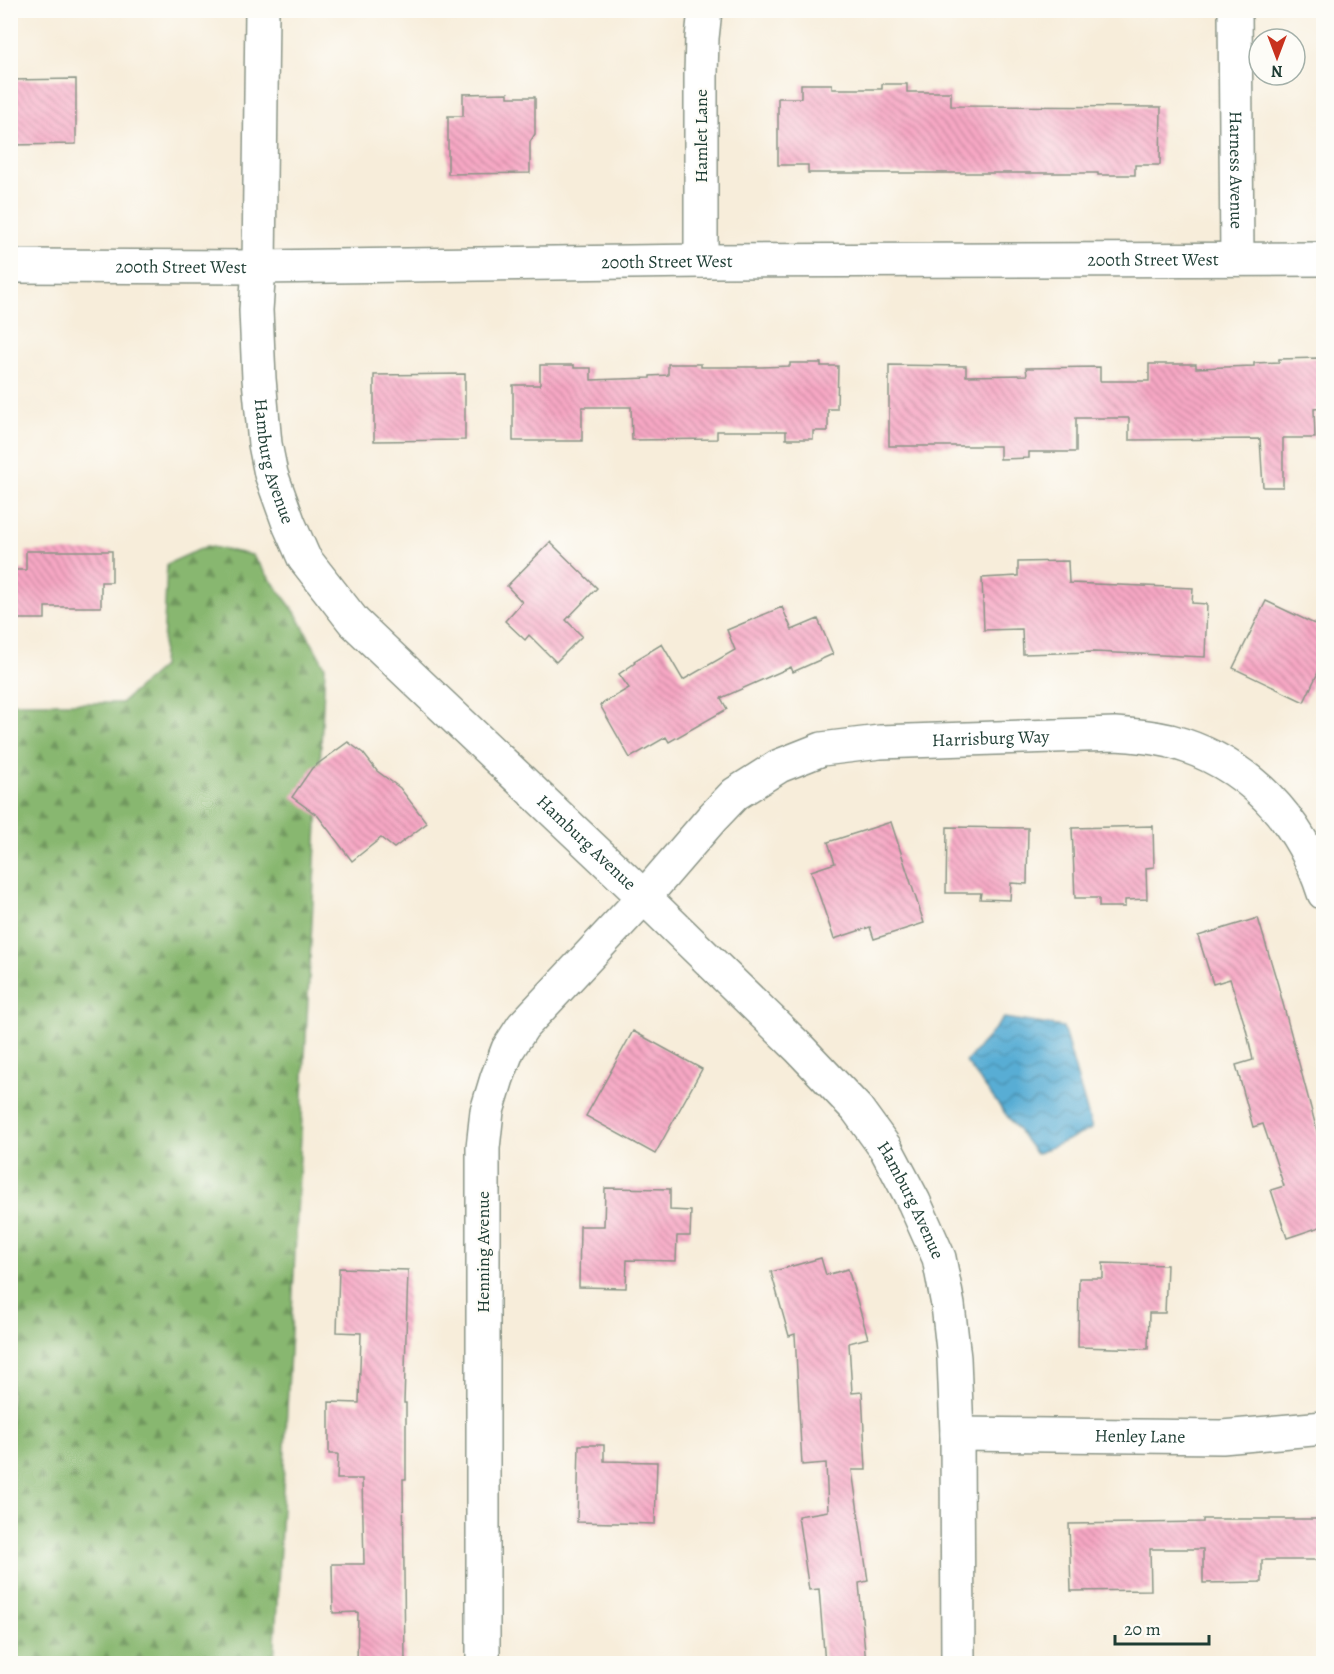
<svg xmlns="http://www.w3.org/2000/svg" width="1334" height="1674" font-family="Alegreya,serif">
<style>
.forest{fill:url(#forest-firs);stroke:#547a52;stroke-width:1.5}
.water{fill:url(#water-waves);stroke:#3c7584;stroke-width:1.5}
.building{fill:url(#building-back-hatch)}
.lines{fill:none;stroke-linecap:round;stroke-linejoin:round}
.minor-casing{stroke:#8b9587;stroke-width:36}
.minor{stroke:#fff;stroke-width:33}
.labels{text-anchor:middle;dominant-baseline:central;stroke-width:4.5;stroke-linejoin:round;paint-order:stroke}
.street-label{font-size:18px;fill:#1f3d34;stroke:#fdfcf7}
</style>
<defs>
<pattern id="forest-firs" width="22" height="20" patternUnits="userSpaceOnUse" patternTransform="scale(1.5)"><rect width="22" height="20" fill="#88b770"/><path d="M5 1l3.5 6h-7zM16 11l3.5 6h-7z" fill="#6f965d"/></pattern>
<pattern id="water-waves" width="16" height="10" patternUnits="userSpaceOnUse" patternTransform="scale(1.5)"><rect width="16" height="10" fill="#58add4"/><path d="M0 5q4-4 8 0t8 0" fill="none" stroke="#488ead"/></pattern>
<pattern id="building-back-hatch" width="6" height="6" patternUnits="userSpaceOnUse" patternTransform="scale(1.5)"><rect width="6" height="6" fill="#f7a7c4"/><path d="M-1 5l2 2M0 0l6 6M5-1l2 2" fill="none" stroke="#c789a0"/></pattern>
</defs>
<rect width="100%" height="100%" fill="#fdfcf7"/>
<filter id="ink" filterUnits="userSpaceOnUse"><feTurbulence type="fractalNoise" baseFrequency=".0167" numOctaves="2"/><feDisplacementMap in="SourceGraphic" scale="12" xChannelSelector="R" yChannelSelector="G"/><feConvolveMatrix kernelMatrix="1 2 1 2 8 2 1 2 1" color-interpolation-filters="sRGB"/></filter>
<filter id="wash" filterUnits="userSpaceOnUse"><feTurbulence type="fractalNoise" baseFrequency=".008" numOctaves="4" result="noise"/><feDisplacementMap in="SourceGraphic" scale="24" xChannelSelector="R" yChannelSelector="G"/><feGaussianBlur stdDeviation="1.35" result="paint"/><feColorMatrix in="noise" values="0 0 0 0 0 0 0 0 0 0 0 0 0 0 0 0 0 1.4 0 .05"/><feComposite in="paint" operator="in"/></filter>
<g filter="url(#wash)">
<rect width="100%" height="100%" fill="#f7edda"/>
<path class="forest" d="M 207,546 L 252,555 L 295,612 L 325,667 L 274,1663 L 11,1664 L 11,703 L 121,703 L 162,667 L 167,564 Z"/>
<path class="water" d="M 1004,1018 L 1063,1027 L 1092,1129 L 1036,1154 L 966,1062 Z"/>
<g id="blocks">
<path class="building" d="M 76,79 L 76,144 L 10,145 L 10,80 Z
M 801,84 L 832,84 L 832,89 L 882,89 L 882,84 L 907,84 L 907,92 L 951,92 L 951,106 L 1161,107 L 1160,165 L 1135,165 L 1135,175 L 1098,175 L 1098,173 L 808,173 L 808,165 L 778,165 L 778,98 L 801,98 Z
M 508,93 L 508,97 L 535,97 L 535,134 L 530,142 L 530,173 L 448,174 L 448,116 L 463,116 L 463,94 Z
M 1319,358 L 1319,363 L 1323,363 L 1323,408 L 1314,409 L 1315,438 L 1283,438 L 1283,487 L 1263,487 L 1260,439 L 1129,440 L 1129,418 L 1076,418 L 1076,452 L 1029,452 L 1029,458 L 1000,459 L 1000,446 L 889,446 L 889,365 L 966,366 L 966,376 L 1027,375 L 1026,368 L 1100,367 L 1100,381 L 1149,381 L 1149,364 L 1196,364 L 1196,368 L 1254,366 L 1254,363 L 1279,362 L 1279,359 Z
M 790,363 L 821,363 L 821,366 L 838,366 L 837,409 L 828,409 L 828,431 L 813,431 L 813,439 L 786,439 L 786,431 L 717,431 L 717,439 L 632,440 L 631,407 L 582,407 L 582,441 L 513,441 L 513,385 L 540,385 L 540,365 L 574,365 L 574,368 L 591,368 L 591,380 L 650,378 L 650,376 L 668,375 L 668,364 L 701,364 L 701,367 L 762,367 L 790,366 Z
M 465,374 L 465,440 L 374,441 L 374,375 Z
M 550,542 L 597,588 L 566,620 L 582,636 L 556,662 L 529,635 L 525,640 L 505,621 L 522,602 L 507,586 Z
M 26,551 L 112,551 L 112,582 L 101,582 L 101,607 L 45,607 L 45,619 L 10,619 L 10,570 L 26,570 Z
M 1068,561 L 1069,583 L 1193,588 L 1192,603 L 1207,604 L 1205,657 L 1094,652 L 1023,654 L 1022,629 L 984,630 L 982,578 L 1018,576 L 1018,562 Z
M 1266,601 L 1323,628 L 1323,662 L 1304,702 L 1233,668 Z
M 782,607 L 792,630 L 818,619 L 833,654 L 793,672 L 791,667 L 721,698 L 727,709 L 669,742 L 666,737 L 630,758 L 600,705 L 629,688 L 619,674 L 635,663 L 634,661 L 662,644 L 683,680 L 735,650 L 727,630 Z
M 348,742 L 363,753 L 377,771 L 400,788 L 427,823 L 394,848 L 381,838 L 352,861 L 318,816 L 292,797 L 312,768 Z
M 891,822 L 924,923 L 874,939 L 870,927 L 834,939 L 811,871 L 835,863 L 828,842 Z
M 1153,826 L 1154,867 L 1146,868 L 1147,899 L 1125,900 L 1125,907 L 1099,907 L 1099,898 L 1075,898 L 1072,828 Z
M 947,827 L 1028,828 L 1027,884 L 1011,883 L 1010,900 L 980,899 L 981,893 L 946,893 Z
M 1258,918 L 1278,985 L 1323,1153 L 1323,1226 L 1287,1238 L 1271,1190 L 1284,1186 L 1263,1124 L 1253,1127 L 1236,1065 L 1253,1060 L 1246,1029 L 1230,979 L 1213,984 L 1198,936 Z
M 633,1031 L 702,1069 L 655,1154 L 586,1116 Z
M 605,1188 L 670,1189 L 670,1210 L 691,1211 L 690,1236 L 677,1236 L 676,1261 L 627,1260 L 626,1288 L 579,1287 L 580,1226 L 604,1226 Z
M 821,1258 L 826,1275 L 848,1269 L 868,1338 L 849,1343 L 852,1393 L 862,1392 L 866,1470 L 852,1470 L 868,1581 L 859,1583 L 866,1664 L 825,1664 L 819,1589 L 809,1590 L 798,1516 L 828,1511 L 826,1463 L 802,1465 L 795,1334 L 789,1336 L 771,1272 Z
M 1103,1263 L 1167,1265 L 1165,1313 L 1149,1313 L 1148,1349 L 1078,1347 L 1079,1278 L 1103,1278 Z
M 339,1268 L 408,1270 L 404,1403 L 406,1403 L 406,1479 L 403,1479 L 405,1664 L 357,1664 L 358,1612 L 333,1613 L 332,1564 L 364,1564 L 362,1479 L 337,1479 L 338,1454 L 329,1454 L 329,1402 L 359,1403 L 361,1333 L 337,1332 Z
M 579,1445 L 604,1445 L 604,1461 L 657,1462 L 655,1524 L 577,1522 Z
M 1203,1519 L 1323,1519 L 1323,1560 L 1262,1560 L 1262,1582 L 1203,1583 L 1203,1549 L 1150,1549 L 1151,1590 L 1071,1591 L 1069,1524 L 1203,1522 Z"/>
</g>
</g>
<g filter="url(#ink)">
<use href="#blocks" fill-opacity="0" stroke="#8b9587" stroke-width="1.5"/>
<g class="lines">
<g class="minor-casing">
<g id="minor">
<path id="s1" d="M 262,10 L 259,267 L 256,310 L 259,379 L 265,444 L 271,474 L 289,524 L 304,558 L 354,622 L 644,897 L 799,1048 L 857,1109 L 886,1149 L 914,1202 L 939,1258 L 948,1305 L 954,1358 L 957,1434 L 958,1664"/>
<path id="s2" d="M 1235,10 L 1237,259"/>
<path d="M 701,261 L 701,74 L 702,38 L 705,10"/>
<path id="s3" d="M 10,266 L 259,267 L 701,261 L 1324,259"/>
<path id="s4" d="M 957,1434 L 1222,1437 L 1324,1428"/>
<path id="s5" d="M 483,1664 L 483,1148 L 487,1111 L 497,1078 L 508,1049 L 523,1026 L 644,897 L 713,817 L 735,794 L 779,766 L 822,749 L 880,742 L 1115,734 C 1133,735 1152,737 1170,741 C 1247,762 1300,818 1324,893"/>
</g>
</g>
<use href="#minor" class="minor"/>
</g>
</g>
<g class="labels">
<g class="street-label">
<text transform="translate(701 136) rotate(-90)">Hamlet Lane</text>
<text stroke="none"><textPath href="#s2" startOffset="160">Harness Avenue</textPath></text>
<text stroke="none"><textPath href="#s3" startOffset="1143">200th Street West</textPath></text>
<text stroke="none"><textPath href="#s3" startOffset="657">200th Street West</textPath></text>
<text stroke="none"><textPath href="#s3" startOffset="171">200th Street West</textPath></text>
<text stroke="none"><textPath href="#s1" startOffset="453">Hamburg Avenue</textPath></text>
<text stroke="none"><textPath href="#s5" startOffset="1228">Harrisburg Way</textPath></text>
<text stroke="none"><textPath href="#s1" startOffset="957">Hamburg Avenue</textPath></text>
<text stroke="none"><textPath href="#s1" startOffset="1443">Hamburg Avenue</textPath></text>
<text transform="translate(483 1252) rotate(-90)">Henning Avenue</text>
<text stroke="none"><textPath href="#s4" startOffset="183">Henley Lane</textPath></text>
</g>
</g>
<rect width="1334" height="1674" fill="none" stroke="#fdfcf7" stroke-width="36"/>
<g transform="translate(1277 57) rotate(180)"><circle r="28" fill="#fdfcf7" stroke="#a4b0a9" stroke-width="1.5"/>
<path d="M0-4.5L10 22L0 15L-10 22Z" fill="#c8321e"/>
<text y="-9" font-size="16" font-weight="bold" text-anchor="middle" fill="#1f3d34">N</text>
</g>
<path d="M1115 1635v9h94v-9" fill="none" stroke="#1f3d34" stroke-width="3"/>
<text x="1124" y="1635" font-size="18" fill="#1f3d34" stroke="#fdfcf7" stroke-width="4.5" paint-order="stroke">20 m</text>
</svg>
